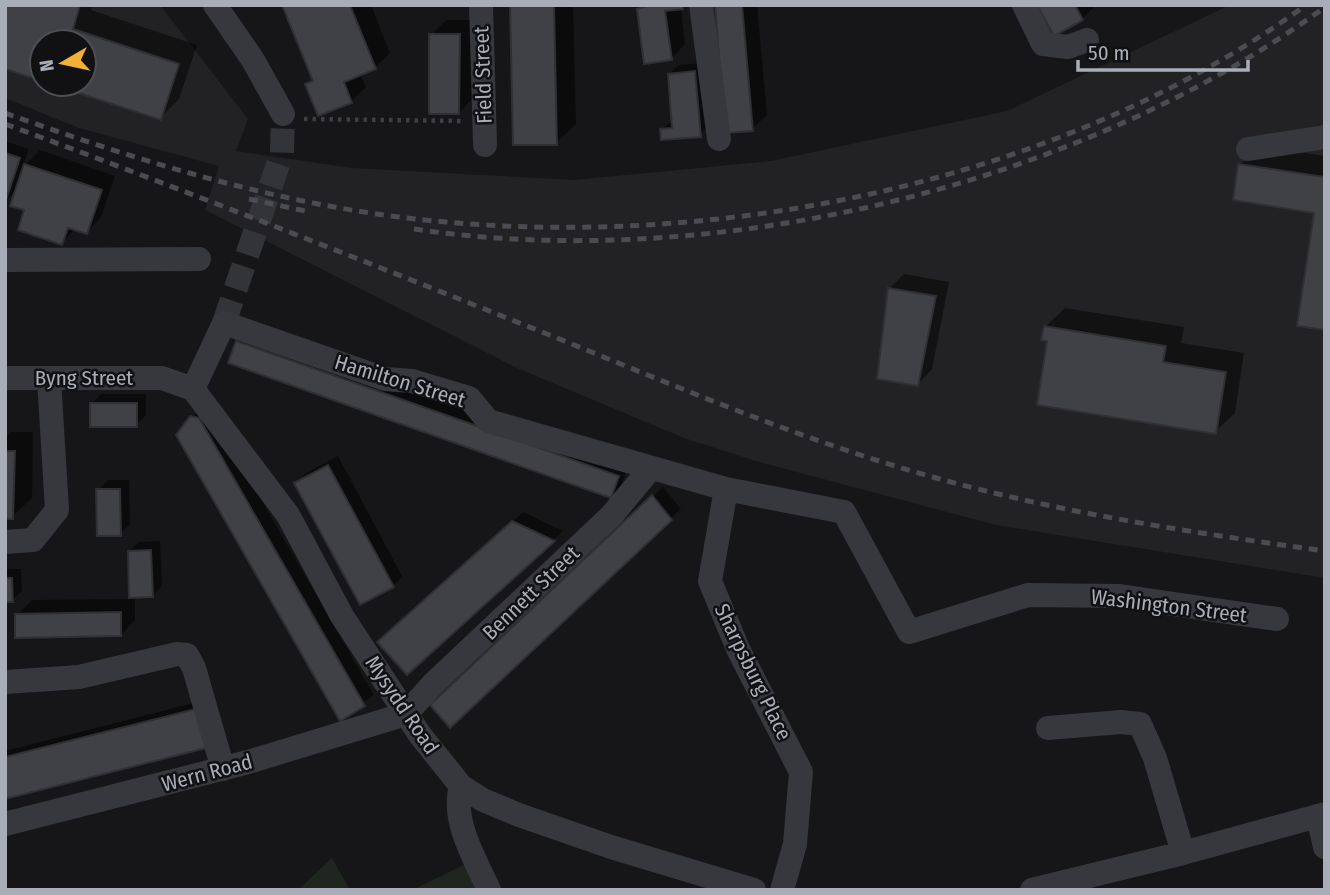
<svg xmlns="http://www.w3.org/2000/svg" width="1330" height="895" font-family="'Fira Sans Condensed',sans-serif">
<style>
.built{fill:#222225;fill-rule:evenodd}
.green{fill:#1e261f}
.shadow{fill:#0007}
.building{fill:#404145;stroke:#303034;stroke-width:2}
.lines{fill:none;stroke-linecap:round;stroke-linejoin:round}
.minor-tunnel{stroke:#333438;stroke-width:24;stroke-dasharray:24 12;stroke-linecap:butt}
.path{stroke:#3d3f44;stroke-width:4.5;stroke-dasharray:3.5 5;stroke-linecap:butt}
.minor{stroke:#37383d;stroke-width:24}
.rail{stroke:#4a4c52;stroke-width:5;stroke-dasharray:9 7;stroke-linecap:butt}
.labels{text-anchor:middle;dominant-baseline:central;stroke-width:5;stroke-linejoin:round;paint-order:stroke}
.street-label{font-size:21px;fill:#a8adb8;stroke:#111113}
</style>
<rect width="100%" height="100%" fill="#161618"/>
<path class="built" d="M 5,5 L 160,5 L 248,119 L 236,151 L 352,168 L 574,180 L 771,161 L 1007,111 L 1230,5 L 1325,5 L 1325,578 L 996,525 L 759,462 L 684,438 L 517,368 L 205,210 L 219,166 L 79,128 L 5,98 ZM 42,42 L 84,42 L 84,84 L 42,84 Z"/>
<path class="green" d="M 332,858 L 350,890 L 298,890 Z
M 470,862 L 482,890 L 412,890 Z"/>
<path class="shadow" d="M 5,5 L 92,5 L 91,10 L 197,45 L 179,99 L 160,118 L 56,84 L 84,84 L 84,42 L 42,42 L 42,79 Z
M 284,5 L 371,5 L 390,53 L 375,67 L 360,74 L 366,87 L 351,101 L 307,84 L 314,78 Z
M 512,5 L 573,5 L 576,124 L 556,143 Z
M 644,5 L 685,5 L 681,8 L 685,44 L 671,59 L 639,10 Z
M 716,5 L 757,5 L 767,115 L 752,129 Z
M 1039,5 L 1096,5 L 1082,19 L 1054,34 Z
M 446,20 L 474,20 L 473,98 L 459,113 L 431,35 Z
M 704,63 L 710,125 L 700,135 L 661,130 L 673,120 L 669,74 L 679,65 Z
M 5,141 L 29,149 L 22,168 L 40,150 L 115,176 L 101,217 L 87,232 L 76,228 L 62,243 L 27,209 L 18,189 L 5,201 Z
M 1259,146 L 1325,156 L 1325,328 L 1316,211 L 1240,165 Z
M 904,274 L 949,282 L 932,369 L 918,384 L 889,289 Z
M 1065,308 L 1184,327 L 1181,343 L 1244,353 L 1235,413 L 1215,432 L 1048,340 L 1045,327 Z
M 247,332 L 628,466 L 621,487 L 611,496 L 237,342 Z
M 101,394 L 146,394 L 146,415 L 136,425 L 91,404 Z
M 202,408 L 209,409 L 374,695 L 341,718 L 192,418 Z
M 11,432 L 33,432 L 32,498 L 12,517 L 5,517 L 5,438 Z
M 338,456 L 402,576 L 393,586 L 296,483 L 306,473 Z
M 108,480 L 129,480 L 130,524 L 120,534 L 98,490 Z
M 663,487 L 681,509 L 450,726 L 442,696 Z
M 523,512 L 563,531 L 407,672 L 389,633 Z
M 160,541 L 162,586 L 152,596 L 135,596 L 135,620 L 121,635 L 17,615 L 32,600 L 130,599 L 129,551 L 139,542 Z
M 5,569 L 21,569 L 22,591 L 12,600 L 5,600 Z
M 205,700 L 215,737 L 5,797 L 5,751 Z"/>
<path class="building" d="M 5,5 L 80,5 L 73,29 L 179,64 L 161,120 L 51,84 L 84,84 L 84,42 L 42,42 L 42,81 L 5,69 Z
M 282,5 L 350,5 L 376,69 L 344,82 L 352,103 L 318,116 L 305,84 L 313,81 Z
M 510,5 L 554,5 L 557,145 L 513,145 Z
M 652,5 L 683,5 L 683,9 L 665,11 L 672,60 L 644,64 L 637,9 Z
M 715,5 L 742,5 L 753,131 L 725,133 Z
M 1037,5 L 1075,5 L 1083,20 L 1054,36 Z
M 429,34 L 460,34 L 459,114 L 429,114 Z
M 695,71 L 701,137 L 661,140 L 660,129 L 672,128 L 668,74 Z
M 5,153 L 20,158 L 5,203 Z
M 24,164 L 102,190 L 87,234 L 68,228 L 62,245 L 18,230 L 24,210 L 10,206 Z
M 1238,164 L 1325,177 L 1325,330 L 1297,326 L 1314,213 L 1233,200 Z
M 888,288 L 936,296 L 918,386 L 877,379 Z
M 1044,326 L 1166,346 L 1163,362 L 1226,372 L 1216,434 L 1037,405 L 1047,341 L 1041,340 Z
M 236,341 L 619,476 L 611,498 L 228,363 Z
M 90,403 L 137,403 L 137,427 L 90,427 Z
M 190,416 L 199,418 L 365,706 L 340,721 L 176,435 Z
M 5,451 L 15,451 L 13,519 L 5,519 Z
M 328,465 L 394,587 L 360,605 L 294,483 Z
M 96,489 L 120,489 L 121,536 L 97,536 Z
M 652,495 L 672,520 L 450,728 L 430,705 Z
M 512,521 L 555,541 L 407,675 L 377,642 Z
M 151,550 L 153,597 L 129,598 L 128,551 Z
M 5,578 L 12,578 L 13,602 L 5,602 Z
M 121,612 L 121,636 L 15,638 L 15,614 Z
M 196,709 L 206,748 L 5,799 L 5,757 Z"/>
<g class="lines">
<path class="minor-tunnel" d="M 224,323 L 282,153 L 283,114"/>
<path class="path" d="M 304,119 L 463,121"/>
<path class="minor" d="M 215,5 L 253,60 L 283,114
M 481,5 L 485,145
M 701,5 L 719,139
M 1024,5 L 1043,44 L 1068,47 L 1087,40
M 1248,149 L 1325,137
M 5,260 L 199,259
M 5,378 L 162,378 L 193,389 L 288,515 L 342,616 L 420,735 L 461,786 L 483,800 L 519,815 L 611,847 L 754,890
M 193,389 L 224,323 L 385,379 L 412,381 L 469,398 L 488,421 L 726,489
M 5,542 L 33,540 L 57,510 L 49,379
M 5,682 L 79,677 L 177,654 L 187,655 L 194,668 L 223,769
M 1048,728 L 1121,722 L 1140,724 L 1155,758 L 1183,853
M 461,786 C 451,820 475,859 489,890
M 1318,816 L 1325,847
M 5,824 L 248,762 L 406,714 L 433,684 L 612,515 L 651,468
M 782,890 L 795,844 L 801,772 L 738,649 L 710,581 L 726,489 L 844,512 L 909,632 L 1028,595 L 1118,596 L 1277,619
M 1032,890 L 1183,853 L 1325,814"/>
<path class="rail" d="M 5,113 C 144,163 287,207 435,221 C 727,250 1066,180 1306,5
M 5,124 C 187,191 367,262 547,334 C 676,386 805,442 940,479 C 1066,514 1196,533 1325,551
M 249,199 L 310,212
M 414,229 C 714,274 1080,186 1325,7"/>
</g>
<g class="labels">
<g class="street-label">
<text transform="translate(483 75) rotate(-92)">Field Street</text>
<text x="84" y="378">Byng Street</text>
<text transform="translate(400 381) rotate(17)">Hamilton Street</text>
<text transform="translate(531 593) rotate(-44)">Bennett Street</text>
<text transform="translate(1169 606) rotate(7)">Washington Street</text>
<text transform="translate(753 672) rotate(64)">Sharpsburg Place</text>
<text transform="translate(402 705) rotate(56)">Mysydd Road</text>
<text transform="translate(207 773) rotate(-15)">Wern Road</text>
</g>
</g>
<rect width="1330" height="895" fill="none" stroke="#a8adb8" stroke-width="14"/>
<g transform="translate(63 63) rotate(261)"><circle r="33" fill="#111113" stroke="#4d4f55" stroke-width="2"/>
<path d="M0-5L12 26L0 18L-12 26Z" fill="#f2b134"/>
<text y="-10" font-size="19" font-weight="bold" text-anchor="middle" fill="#a8adb8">N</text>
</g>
<path d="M1078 60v10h170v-10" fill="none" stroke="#a8adb8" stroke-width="3.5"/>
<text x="1088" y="60" font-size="21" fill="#a8adb8" stroke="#111113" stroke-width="5" paint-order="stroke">50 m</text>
</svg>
